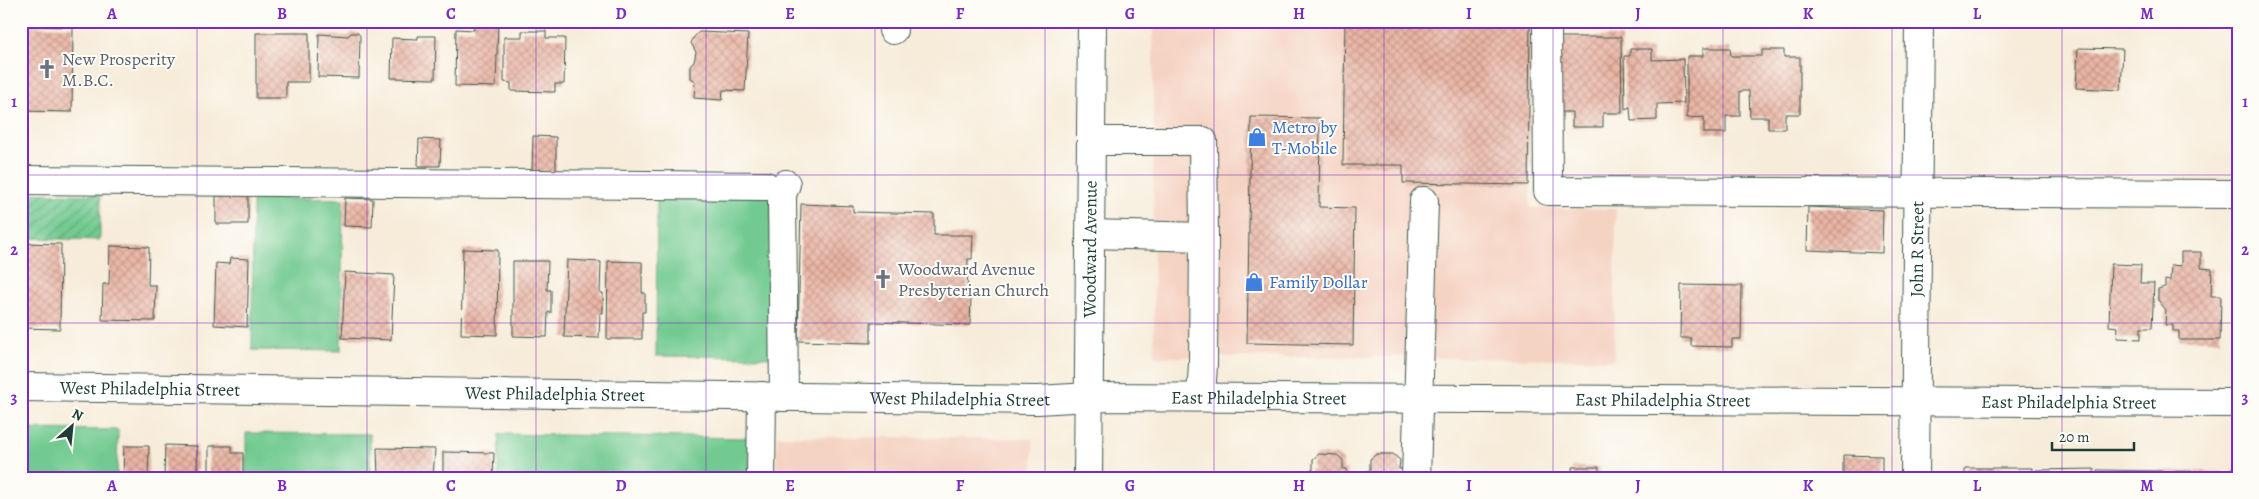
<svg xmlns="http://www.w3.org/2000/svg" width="2259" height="499" font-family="Alegreya,serif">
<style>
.built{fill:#f5d3c2}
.grass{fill:#72ca90;stroke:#488462}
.garden{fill:url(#garden-furrows);stroke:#488462}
.building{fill:url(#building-cross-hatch)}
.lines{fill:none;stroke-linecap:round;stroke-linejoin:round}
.minor-casing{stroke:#3f574d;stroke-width:30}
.major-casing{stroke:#3f574d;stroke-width:30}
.minor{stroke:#fff;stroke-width:28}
.major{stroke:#fff;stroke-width:28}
.grid{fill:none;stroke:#7b2cbf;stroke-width:1;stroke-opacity:0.55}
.labels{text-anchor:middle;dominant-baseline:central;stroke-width:4;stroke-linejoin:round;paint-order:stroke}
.worship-label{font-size:18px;fill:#5b616d;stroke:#fdfcf7;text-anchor:start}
.shop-label{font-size:18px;fill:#366cbe;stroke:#fdfcf7;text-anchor:start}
.street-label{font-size:18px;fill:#1f3d34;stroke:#fdfcf7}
.neatline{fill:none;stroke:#7b2cbf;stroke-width:2}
.grid-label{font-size:16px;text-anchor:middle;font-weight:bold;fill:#7b2cbf}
</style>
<defs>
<pattern id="garden-furrows" width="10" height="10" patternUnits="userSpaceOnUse" patternTransform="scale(1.25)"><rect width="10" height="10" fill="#72ca90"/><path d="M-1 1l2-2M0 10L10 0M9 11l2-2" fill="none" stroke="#5da576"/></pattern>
<pattern id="building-cross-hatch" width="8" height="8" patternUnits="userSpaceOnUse" patternTransform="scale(1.25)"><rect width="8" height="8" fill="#ebb5a5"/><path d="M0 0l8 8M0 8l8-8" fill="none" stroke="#be9487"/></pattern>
</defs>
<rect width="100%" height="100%" fill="#fdfcf7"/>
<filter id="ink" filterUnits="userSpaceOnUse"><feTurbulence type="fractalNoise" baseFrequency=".02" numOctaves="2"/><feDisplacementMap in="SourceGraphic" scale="10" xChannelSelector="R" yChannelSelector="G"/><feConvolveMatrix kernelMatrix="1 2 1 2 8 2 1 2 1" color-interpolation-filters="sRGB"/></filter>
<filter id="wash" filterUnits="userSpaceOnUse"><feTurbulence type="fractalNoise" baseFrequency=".0096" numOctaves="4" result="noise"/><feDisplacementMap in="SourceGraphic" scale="20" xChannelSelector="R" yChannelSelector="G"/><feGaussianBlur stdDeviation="1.12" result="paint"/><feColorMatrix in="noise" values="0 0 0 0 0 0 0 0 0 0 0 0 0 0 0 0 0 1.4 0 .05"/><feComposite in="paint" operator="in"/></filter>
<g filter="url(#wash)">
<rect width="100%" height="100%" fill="#f7ecda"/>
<path class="built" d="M 1153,23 L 1531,27 L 1530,208 L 1616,209 L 1614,360 L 1405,357 L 1154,357 Z
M 777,436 L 1033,439 L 1033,478 L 776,478 Z"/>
<path class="grass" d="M 657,196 L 771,196 L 771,357 L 656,356 Z
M 253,198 L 343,199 L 341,351 L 252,350 Z
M 21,429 L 118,430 L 117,478 L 21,478 Z
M 246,433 L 370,434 L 370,478 L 246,478 Z
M 499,434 L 750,438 L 749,478 L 498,478 Z"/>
<path class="garden" d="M 21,193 L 100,195 L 100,240 L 21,238 Z"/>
<g id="blocks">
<path class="building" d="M 474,21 L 498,22 L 496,87 L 455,86 L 456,29 L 474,30 Z
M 1345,21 L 1530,24 L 1528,185 L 1403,183 L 1403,165 L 1343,165 Z
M 21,26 L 73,27 L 72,112 L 21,111 Z
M 522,31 L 546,31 L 546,38 L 565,38 L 564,84 L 555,84 L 555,92 L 511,91 L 511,83 L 504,82 L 504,37 L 522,37 Z
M 699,32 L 748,34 L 745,91 L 723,90 L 722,100 L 694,98 L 695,81 L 690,78 L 690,66 L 694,62 L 696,52 L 691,43 L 694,37 Z
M 256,33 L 309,33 L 309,82 L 286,82 L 286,98 L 256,98 Z
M 351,33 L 358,33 L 360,36 L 359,78 L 318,77 L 319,34 L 348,36 Z
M 418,36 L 436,36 L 435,79 L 391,78 L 392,38 L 418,39 Z
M 1553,37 L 1621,37 L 1622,113 L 1603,113 L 1603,127 L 1572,127 L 1572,112 L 1553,112 Z
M 1703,48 L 1730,48 L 1731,56 L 1762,56 L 1762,50 L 1784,50 L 1784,57 L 1800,57 L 1800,114 L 1785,114 L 1785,129 L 1768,129 L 1768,117 L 1750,117 L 1749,91 L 1740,91 L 1740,116 L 1726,116 L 1726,133 L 1704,133 L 1704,117 L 1687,118 L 1687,56 L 1703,56 Z
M 2078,48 L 2123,49 L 2121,90 L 2076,88 Z
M 1630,49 L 1652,49 L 1652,60 L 1683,59 L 1684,103 L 1657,104 L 1657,120 L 1631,121 L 1630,107 L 1625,109 L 1624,56 L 1630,56 Z
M 1251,117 L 1320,118 L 1319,207 L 1355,208 L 1353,345 L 1247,343 Z
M 533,136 L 556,137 L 556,172 L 532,172 Z
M 419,139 L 441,140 L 440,166 L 418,166 Z
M 216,196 L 248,196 L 248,224 L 216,224 Z
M 345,198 L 373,199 L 372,227 L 344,226 Z
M 801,204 L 853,206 L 853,212 L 934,214 L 934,235 L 973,235 L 972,259 L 968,259 L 967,298 L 971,298 L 970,325 L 871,322 L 871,343 L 798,341 Z
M 1808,207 L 1883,210 L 1882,253 L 1807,250 Z
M 21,243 L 61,244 L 60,329 L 21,328 Z
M 110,246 L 149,247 L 148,285 L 156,285 L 155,321 L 102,320 L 103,284 L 109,284 Z
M 463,249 L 498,250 L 497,335 L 461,334 Z
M 2181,252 L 2201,252 L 2201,268 L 2212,269 L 2211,296 L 2221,296 L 2220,340 L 2179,340 L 2179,331 L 2173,331 L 2173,325 L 2165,325 L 2166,310 L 2158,300 L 2158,289 L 2165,287 L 2165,280 L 2170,281 L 2171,265 L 2181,266 Z
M 230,258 L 249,259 L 247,327 L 214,325 L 216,263 L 229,264 Z
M 567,260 L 601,262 L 600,293 L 603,293 L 603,313 L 600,313 L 599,338 L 564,337 Z
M 513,261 L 548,261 L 547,290 L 551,290 L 551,313 L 548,312 L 547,337 L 513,336 Z
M 608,261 L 642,262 L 642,293 L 645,293 L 645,312 L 642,312 L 642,339 L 607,339 Z
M 2111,264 L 2141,265 L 2140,283 L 2154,283 L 2152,328 L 2141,328 L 2141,339 L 2117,338 L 2118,327 L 2109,326 Z
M 345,272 L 394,275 L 391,340 L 342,338 Z
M 2234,274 L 2238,274 L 2238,328 L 2234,328 Z
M 1681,285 L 1742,286 L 1741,339 L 1732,339 L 1732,347 L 1691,346 L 1691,338 L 1680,338 Z
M 165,445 L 197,446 L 197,478 L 164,478 Z
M 124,446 L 149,446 L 148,478 L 123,478 Z
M 209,446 L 232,446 L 232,453 L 243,453 L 243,478 L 209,478 Z
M 377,448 L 435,449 L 433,478 L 378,478 Z
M 443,452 L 494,453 L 493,478 L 443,478 Z
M 1319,454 L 1337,455 L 1343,460 L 1343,469 L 1347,469 L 1347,478 L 1310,478 L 1310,470 L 1313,470 L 1313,459 Z
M 1377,454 L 1393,454 L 1400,460 L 1399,469 L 1403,469 L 1403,478 L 1366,478 L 1366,471 L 1370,471 L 1370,459 Z
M 1843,455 L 1882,456 L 1882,478 L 1843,478 Z
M 1572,467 L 1599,467 L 1599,478 L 1573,478 Z
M 1965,468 L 2032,468 L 2032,478 L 1965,478 Z
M 2094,469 L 2094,478 L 2036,478 L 2036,470 Z
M 2233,469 L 2238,469 L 2238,478 L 2233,478 Z
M 2097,470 L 2222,472 L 2222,478 L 2097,478 Z"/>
</g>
</g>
<g filter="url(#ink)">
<use href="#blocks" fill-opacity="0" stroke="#3f574d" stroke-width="1"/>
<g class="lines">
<g class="minor-casing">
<g id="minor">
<path d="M 1547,21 L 1548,191 L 2238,194"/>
<path d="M 893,30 L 893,21"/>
<path d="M 1091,141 L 1203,141 L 1204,237"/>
<path d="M 21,180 L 766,186"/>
<path d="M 1090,234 L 1204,237 L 1203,364 L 1201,397"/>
<path id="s1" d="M 21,387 L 1038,400 L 1089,397 L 2238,403"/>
<path d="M 784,397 L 782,195 L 786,184"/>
<path d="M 761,478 L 762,396"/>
<path d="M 1416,478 L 1424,201"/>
<path id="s2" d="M 1915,478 L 1919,21"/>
</g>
</g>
<g class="major-casing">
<g id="major">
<path id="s3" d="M 1088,478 L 1092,21"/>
</g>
</g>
<use href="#minor" class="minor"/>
<use href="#major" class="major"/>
</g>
</g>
<path class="grid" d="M 197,21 L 197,478M 367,21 L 367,478M 536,21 L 536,478M 706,21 L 706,478M 875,21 L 875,478M 1045,21 L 1045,478M 1214,21 L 1214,478M 1384,21 L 1384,478M 1553,21 L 1553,478M 1723,21 L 1723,478M 1892,21 L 1892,478M 2062,21 L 2062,478M 21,175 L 2238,175M 21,323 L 2238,323"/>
<defs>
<g id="church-bare" transform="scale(1.5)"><path d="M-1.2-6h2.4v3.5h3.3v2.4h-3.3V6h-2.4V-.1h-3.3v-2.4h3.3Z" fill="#6b7280" stroke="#fdfcf7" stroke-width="2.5" paint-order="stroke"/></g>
<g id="shop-bare" transform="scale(1.5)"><path d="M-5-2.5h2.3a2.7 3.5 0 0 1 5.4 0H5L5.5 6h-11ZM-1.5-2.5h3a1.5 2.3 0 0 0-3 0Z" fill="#3f7fe0" stroke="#fdfcf7" stroke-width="2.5" paint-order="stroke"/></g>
</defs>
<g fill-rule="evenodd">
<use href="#church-bare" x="47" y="69"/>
<use href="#shop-bare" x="1257" y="137"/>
<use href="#church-bare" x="883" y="279"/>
<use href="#shop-bare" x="1254" y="282"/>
</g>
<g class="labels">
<g class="worship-label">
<text x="62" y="59">New Prosperity<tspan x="62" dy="21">M.B.C.</tspan></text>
<text x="898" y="269">Woodward Avenue<tspan x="898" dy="21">Presbyterian Church</tspan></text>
</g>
<g class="shop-label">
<text x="1272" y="127">Metro by<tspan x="1272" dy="21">T-Mobile</tspan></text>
<text x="1269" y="282">Family Dollar</text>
</g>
<g class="street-label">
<text stroke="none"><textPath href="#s3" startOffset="229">Woodward Avenue</textPath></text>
<text stroke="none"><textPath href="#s2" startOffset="229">John R Street</textPath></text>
<text stroke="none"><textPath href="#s1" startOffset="129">West Philadelphia Street</textPath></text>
<text stroke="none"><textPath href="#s1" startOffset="534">West Philadelphia Street</textPath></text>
<text stroke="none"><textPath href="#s1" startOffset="939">West Philadelphia Street</textPath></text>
<text stroke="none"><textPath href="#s1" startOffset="1238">East Philadelphia Street</textPath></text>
<text stroke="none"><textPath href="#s1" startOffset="1642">East Philadelphia Street</textPath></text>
<text stroke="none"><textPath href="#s1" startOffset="2048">East Philadelphia Street</textPath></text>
</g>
</g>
<rect width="2259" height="499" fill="none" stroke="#fdfcf7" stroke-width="55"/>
<g transform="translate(72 426) rotate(27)" stroke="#fdfcf7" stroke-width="4" paint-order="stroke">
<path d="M0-4L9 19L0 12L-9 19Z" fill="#1f3d34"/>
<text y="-8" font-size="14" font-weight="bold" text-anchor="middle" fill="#1f3d34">N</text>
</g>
<path d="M2052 442v8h82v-8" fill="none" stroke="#1f3d34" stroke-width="2.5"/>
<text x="2059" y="442" font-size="15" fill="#1f3d34" stroke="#fdfcf7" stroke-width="4" paint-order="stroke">20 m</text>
<rect x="28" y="28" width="2204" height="444" class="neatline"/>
<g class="grid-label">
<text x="112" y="19">A</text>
<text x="282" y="19">B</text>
<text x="451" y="19">C</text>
<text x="621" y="19">D</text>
<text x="790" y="19">E</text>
<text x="960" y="19">F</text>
<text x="1130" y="19">G</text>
<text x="1299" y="19">H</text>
<text x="1469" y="19">I</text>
<text x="1638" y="19">J</text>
<text x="1808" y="19">K</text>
<text x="1977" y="19">L</text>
<text x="2147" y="19">M</text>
<text x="14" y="107">1</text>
<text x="2245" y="107">1</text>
<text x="14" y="255">2</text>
<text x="2245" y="255">2</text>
<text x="14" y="403">3</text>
<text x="2245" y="403">3</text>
<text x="112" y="491">A</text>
<text x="282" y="491">B</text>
<text x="451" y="491">C</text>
<text x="621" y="491">D</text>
<text x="790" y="491">E</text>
<text x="960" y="491">F</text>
<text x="1130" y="491">G</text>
<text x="1299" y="491">H</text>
<text x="1469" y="491">I</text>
<text x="1638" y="491">J</text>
<text x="1808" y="491">K</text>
<text x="1977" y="491">L</text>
<text x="2147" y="491">M</text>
</g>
</svg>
